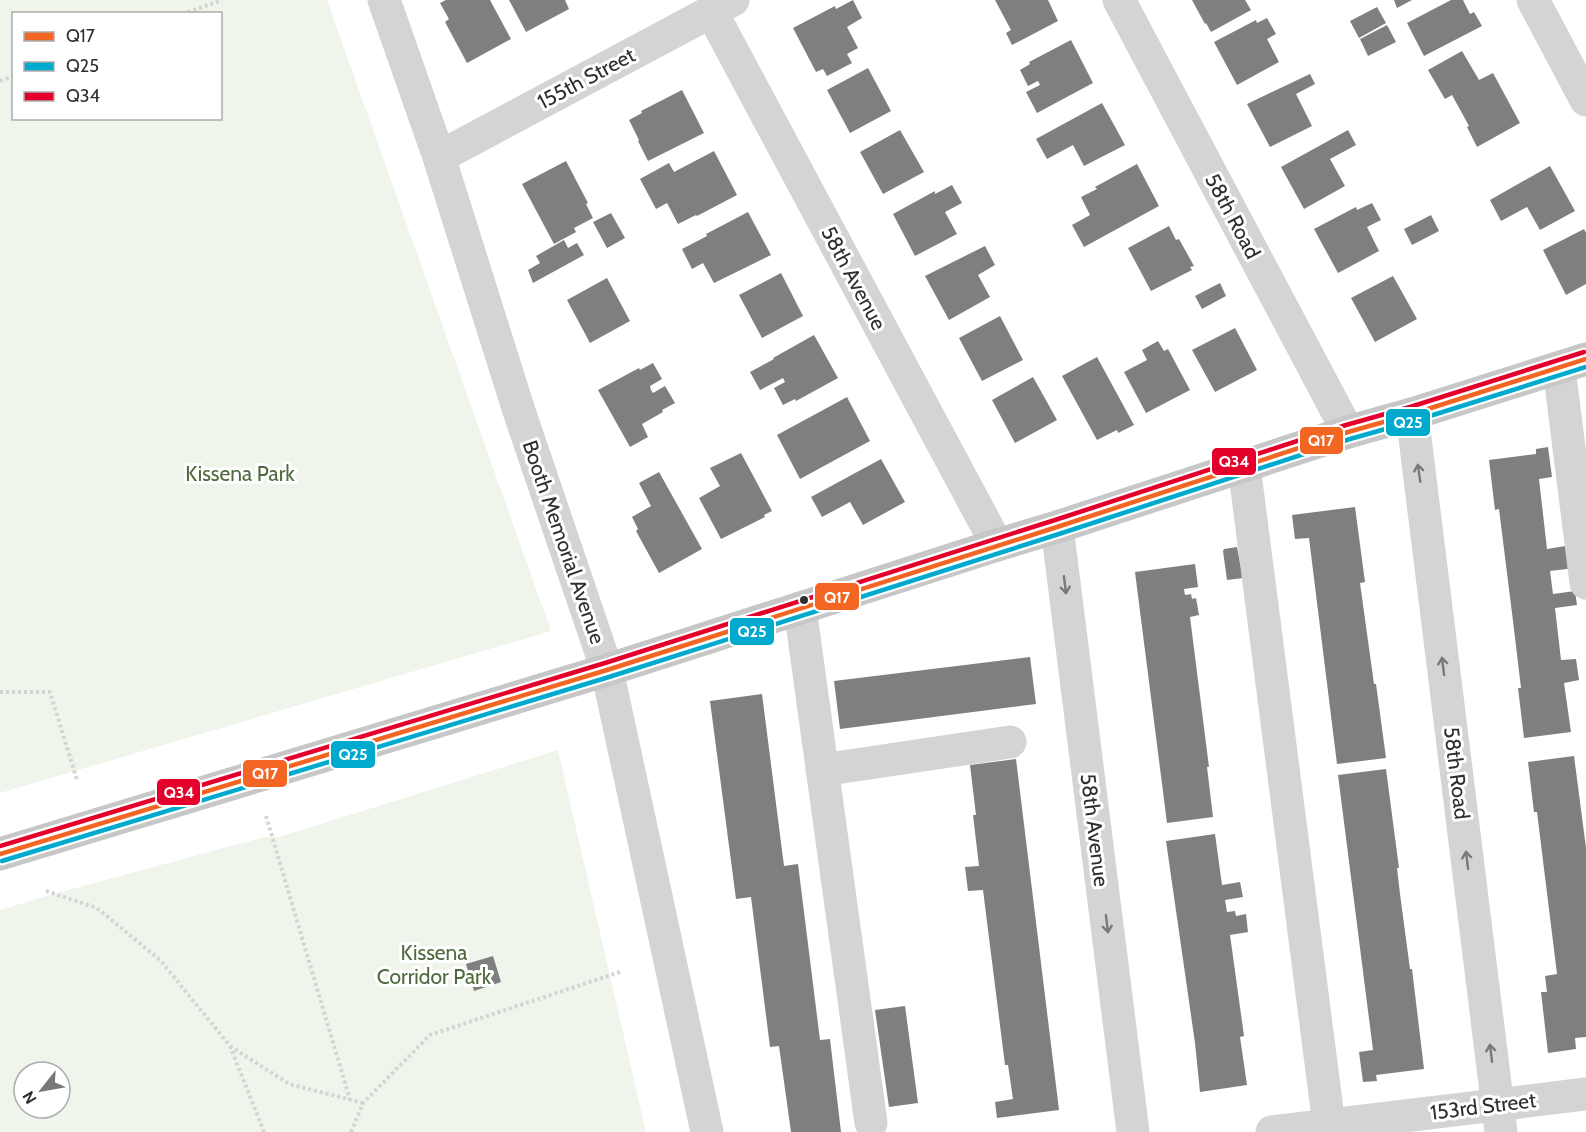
<svg xmlns="http://www.w3.org/2000/svg" width="1586" height="1132" font-family="Cabin,sans-serif">
<style>
.green{fill:#f0f5ec;fill-rule:evenodd}
.building{fill:#7f7f7f}
.lines{fill:none;stroke-linecap:round;stroke-linejoin:round}
.path{stroke:#d4d4d4;stroke-width:4;stroke-dasharray:3 3;stroke-linecap:butt}
.minor{stroke:#d4d4d4;stroke-width:33}
.major{stroke:#c7c7c7;stroke-width:33}
.bus-1-casing{stroke:#fff;stroke-width:9}
.bus-2-casing{stroke:#fff;stroke-width:9}
.bus-3-casing{stroke:#fff;stroke-width:9}
.bus-1{stroke:#f26522;stroke-width:4.5}
.bus-2{stroke:#00a9ce;stroke-width:4.5}
.bus-3{stroke:#e4002b;stroke-width:4.5}
.oneway{stroke:#797979}
.bus-dot{fill:#2f2f2f;stroke:#fff;stroke-width:2}
.labels{text-anchor:middle;dominant-baseline:central;stroke-width:6;stroke-linejoin:round;paint-order:stroke}
.street-label{font-size:21px;fill:#2f2f2f;stroke:#fff}
.park-label{font-size:21px;fill:#4f6a3c;stroke:#fff}
.line-badge{stroke:#fff;stroke-width:2}
.badge-label{font-size:16px;text-anchor:middle;font-weight:bold;fill:#fff}
</style>
<rect width="100%" height="100%" fill="#fff"/>
<path class="green" d="M 0,0 L 327,0 L 551,631 L 0,793 ZM 14,14 L 220,14 L 220,118 L 14,118 Z
M 558,750 L 646,1132 L 0,1132 L 0,910 L 50,895 L 264,837 L 279,837 ZM 24,1072 L 60,1072 L 60,1108 L 24,1108 Z"/>
<path class="building" d="M 446,0 L 490,0 L 511,39 L 467,63 L 445,22 L 449,19 L 440,3 Z
M 509,0 L 565,0 L 569,9 L 526,32 Z
M 853,0 L 862,18 L 847,27 L 858,48 L 847,54 L 852,63 L 827,76 L 823,69 L 816,72 L 793,28 L 835,6 L 836,9 Z
M 995,0 L 1048,0 L 1058,21 L 1012,45 L 1006,33 L 1011,30 Z
M 1192,0 L 1245,0 L 1251,10 L 1211,32 L 1206,23 L 1205,24 Z
M 1394,0 L 1412,0 L 1397,8 Z
M 1451,0 L 1463,0 L 1470,14 L 1474,12 L 1482,26 L 1424,56 L 1407,23 Z
M 1377,7 L 1386,23 L 1359,38 L 1350,21 Z
M 1267,18 L 1276,34 L 1267,39 L 1279,62 L 1237,85 L 1214,42 L 1256,20 L 1257,23 Z
M 1387,25 L 1396,42 L 1368,56 L 1360,39 Z
M 1071,40 L 1093,83 L 1037,113 L 1026,92 L 1040,85 L 1038,81 L 1028,86 L 1020,70 L 1030,64 L 1029,62 Z
M 1462,51 L 1479,80 L 1493,73 L 1520,123 L 1477,147 L 1467,127 L 1469,126 L 1452,95 L 1445,99 L 1428,70 Z
M 868,68 L 891,111 L 850,133 L 827,90 Z
M 1310,74 L 1315,84 L 1296,94 L 1312,126 L 1270,147 L 1247,104 Z
M 682,90 L 704,133 L 648,161 L 638,141 L 639,140 L 629,120 L 642,113 L 641,111 Z
M 1102,103 L 1125,145 L 1084,166 L 1073,145 L 1047,159 L 1036,139 Z
M 900,130 L 924,172 L 883,194 L 860,152 Z
M 1348,130 L 1356,145 L 1330,159 L 1345,186 L 1304,209 L 1281,167 Z
M 714,151 L 737,195 L 697,216 L 696,215 L 678,224 L 667,203 L 656,209 L 640,179 L 669,163 L 674,172 Z
M 566,161 L 588,203 L 586,204 L 593,218 L 574,228 L 576,232 L 554,244 L 522,184 Z
M 1137,164 L 1159,206 L 1084,247 L 1072,225 L 1090,215 L 1081,197 L 1097,189 L 1095,187 Z
M 1550,166 L 1575,211 L 1540,230 L 1527,207 L 1501,221 L 1490,200 Z
M 952,185 L 962,203 L 945,212 L 957,234 L 915,256 L 893,214 L 935,191 L 935,194 Z
M 1372,203 L 1381,220 L 1367,227 L 1379,251 L 1338,273 L 1314,229 L 1356,207 L 1357,210 Z
M 748,212 L 771,255 L 714,283 L 703,263 L 692,269 L 682,249 L 707,236 L 706,234 Z
M 611,213 L 625,238 L 607,248 L 593,222 Z
M 1431,215 L 1439,231 L 1412,245 L 1404,229 Z
M 1169,226 L 1176,240 L 1179,239 L 1194,266 L 1190,267 L 1192,270 L 1151,291 L 1128,248 Z
M 1584,229 L 1586,233 L 1586,284 L 1566,295 L 1543,250 Z
M 564,240 L 568,248 L 577,243 L 584,255 L 533,283 L 528,270 L 540,263 L 536,256 Z
M 985,246 L 995,265 L 978,275 L 990,297 L 949,320 L 925,276 Z
M 781,273 L 803,316 L 762,338 L 739,295 Z
M 1393,276 L 1417,319 L 1375,342 L 1351,298 Z
M 607,278 L 630,321 L 590,343 L 567,300 Z
M 1220,283 L 1226,296 L 1202,309 L 1195,296 Z
M 1000,316 L 1023,360 L 982,381 L 959,338 Z
M 1235,328 L 1257,370 L 1215,392 L 1192,350 Z
M 814,335 L 838,378 L 796,401 L 795,399 L 783,405 L 774,388 L 785,382 L 783,378 L 760,390 L 750,372 L 774,359 L 773,358 Z
M 1158,341 L 1164,351 L 1168,349 L 1190,390 L 1146,413 L 1124,372 L 1147,360 L 1142,350 Z
M 1097,357 L 1134,425 L 1118,433 L 1117,430 L 1097,440 L 1062,376 Z
M 653,363 L 662,379 L 650,386 L 651,390 L 653,393 L 665,386 L 675,403 L 662,410 L 663,412 L 642,424 L 648,437 L 630,447 L 598,390 L 639,368 L 640,370 Z
M 1033,377 L 1057,420 L 1015,443 L 992,400 Z
M 847,397 L 870,441 L 800,479 L 777,435 Z
M 1548,447 L 1552,477 L 1539,479 L 1547,549 L 1572,545 L 1575,568 L 1550,571 L 1553,594 L 1575,591 L 1577,605 L 1555,608 L 1561,660 L 1576,659 L 1579,680 L 1564,683 L 1571,732 L 1524,738 L 1518,688 L 1521,688 L 1513,621 L 1499,509 L 1495,510 L 1489,460 L 1536,454 L 1536,449 Z
M 741,453 L 772,511 L 764,515 L 765,517 L 721,539 L 699,498 L 720,486 L 710,468 Z
M 881,459 L 905,502 L 863,525 L 850,502 L 822,517 L 811,497 Z
M 659,472 L 702,549 L 659,573 L 636,531 L 638,529 L 632,517 L 651,506 L 639,483 Z
M 1355,507 L 1365,582 L 1360,583 L 1374,684 L 1376,684 L 1386,758 L 1337,764 L 1309,538 L 1295,539 L 1292,515 Z
M 1237,547 L 1243,578 L 1227,580 L 1223,551 L 1224,549 Z
M 1195,564 L 1198,587 L 1184,589 L 1185,595 L 1191,594 L 1192,599 L 1196,598 L 1199,615 L 1190,617 L 1209,767 L 1207,767 L 1213,817 L 1167,823 L 1135,572 Z
M 1030,657 L 1036,704 L 840,729 L 834,681 Z
M 762,694 L 784,866 L 798,864 L 820,1040 L 830,1039 L 841,1132 L 791,1132 L 779,1046 L 770,1047 L 751,897 L 736,899 L 710,701 Z
M 1574,756 L 1586,848 L 1586,1037 L 1575,1038 L 1576,1049 L 1548,1053 L 1541,992 L 1547,992 L 1545,976 L 1557,974 L 1537,812 L 1534,812 L 1528,762 Z
M 1016,759 L 1059,1110 L 997,1118 L 995,1102 L 1013,1099 L 1008,1065 L 1005,1065 L 983,890 L 968,891 L 965,867 L 979,866 L 973,815 L 976,815 L 970,765 Z
M 1386,769 L 1399,868 L 1397,868 L 1400,894 L 1410,969 L 1412,969 L 1424,1069 L 1376,1075 L 1377,1081 L 1363,1082 L 1359,1052 L 1373,1050 L 1338,775 Z
M 1215,834 L 1222,885 L 1240,882 L 1243,897 L 1225,900 L 1227,912 L 1235,911 L 1236,916 L 1246,914 L 1248,932 L 1230,935 L 1244,1036 L 1240,1037 L 1247,1085 L 1200,1092 L 1195,1043 L 1166,841 Z
M 493,956 L 501,982 L 474,991 L 466,964 Z
M 905,1006 L 918,1103 L 889,1107 L 875,1010 Z"/>
<g class="lines">
<path class="path" d="M 182,14 L 222,0
M 0,81 L 14,76
M 0,692 L 50,692 L 77,780
M 266,816 L 350,1100
M 46,891 L 97,908 L 161,961 L 230,1046 L 264,1132
M 230,1046 L 289,1084 L 363,1103
M 351,1132 L 363,1103 L 430,1035 L 620,972"/>
<path class="minor" d="M 384,0 L 439,157 L 519,411 L 607,670 L 707,1132
M 1119,0 L 1348,432
M 1533,0 L 1586,100
M 711,11 L 997,545
M 439,157 L 733,0
M 1559,368 L 1586,583
M 1412,414 L 1501,1132
M 1244,466 L 1329,1125
M 1057,527 L 1133,1132
M 800,608 L 871,1123
M 822,770 L 1010,742
M 1272,1132 L 1586,1094"/>
<path class="major" d="M 0,854 L 607,670 L 997,545 L 1057,527 L 1348,432 L 1412,414 L 1586,359"/>
<g class="bus-1-casing">
<path id="bus-1" d="M 0,854 L 607,670 L 1057,527 L 1348,432 L 1412,414 L 1586,359"/>
</g>
<g class="bus-2-casing">
<path id="bus-2" d="M 2,861 L 609,677 L 1059,534 L 1350,439 L 1414,421 L 1586,367"/>
</g>
<g class="bus-3-casing">
<path id="bus-3" d="M 0,846 L 605,663 L 1055,520 L 1346,425 L 1410,407 L 1584,352"/>
</g>
<use href="#bus-1" class="bus-1"/>
<use href="#bus-2" class="bus-2"/>
<use href="#bus-3" class="bus-3"/>
</g>
<defs><path id="oneway-shaft" d="M-6 0H5M1.5-3L5.5 0L1.5 3" fill="none" stroke-width="1.6" stroke-linecap="round" stroke-linejoin="round" transform="scale(1.5)"/></defs>
<g class="oneway">
<use href="#oneway-shaft" transform="translate(1419 473) rotate(-98)"/>
<use href="#oneway-shaft" transform="translate(1065 585) rotate(83)"/>
<use href="#oneway-shaft" transform="translate(1443 666) rotate(-97)"/>
<use href="#oneway-shaft" transform="translate(1467 860) rotate(-97)"/>
<use href="#oneway-shaft" transform="translate(1107 924) rotate(83)"/>
<use href="#oneway-shaft" transform="translate(1491 1053) rotate(-97)"/>
</g>
<circle class="bus-dot" cx="804" cy="600" r="5"/>
<g class="labels">
<g class="street-label">
<text transform="translate(586 78) rotate(-28)">155th Street</text>
<text transform="translate(1233 216) rotate(62)">58th Road</text>
<text transform="translate(854 278) rotate(62)">58th Avenue</text>
<text transform="translate(564 542) rotate(71)">Booth Memorial Avenue</text>
<text transform="translate(1457 773) rotate(83)">58th Road</text>
<text transform="translate(1095 830) rotate(83)">58th Avenue</text>
<text transform="translate(1483 1106) rotate(-7)">153rd Street</text>
</g>
<g class="park-label">
<text x="240" y="473">Kissena Park</text>
<text x="434" y="952">Kissena<tspan x="434" dy="24">Corridor Park</tspan></text>
</g>
</g>
<g class="line-badge">
<rect x="1385" y="408" width="46" height="29" rx="6" fill="#00a9ce"/>
<rect x="1299" y="426" width="45" height="29" rx="6" fill="#f26522"/>
<rect x="1211" y="447" width="46" height="29" rx="6" fill="#e4002b"/>
<rect x="814" y="582" width="46" height="29" rx="6" fill="#f26522"/>
<rect x="729" y="617" width="46" height="29" rx="6" fill="#00a9ce"/>
<rect x="330" y="740" width="46" height="29" rx="6" fill="#00a9ce"/>
<rect x="242" y="759" width="46" height="29" rx="6" fill="#f26522"/>
<rect x="156" y="778" width="45" height="28" rx="6" fill="#e4002b"/>
</g>
<g class="badge-label">
<text x="1408" y="428">Q25</text>
<text x="1321" y="446">Q17</text>
<text x="1234" y="467">Q34</text>
<text x="837" y="603">Q17</text>
<text x="752" y="637">Q25</text>
<text x="353" y="760">Q25</text>
<text x="265" y="779">Q17</text>
<text x="179" y="798">Q34</text>
</g>
<rect x="12" y="12" width="210" height="108" fill="#ffffff" stroke="#acacac" stroke-width="1.5"/>
<rect x="24" y="32" width="30" height="9" fill="#f26522" stroke="#acacac" stroke-width="1.5"/>
<text x="66" y="42" font-size="18" fill="#2f2f2f">Q17</text>
<rect x="24" y="62" width="30" height="9" fill="#00a9ce" stroke="#acacac" stroke-width="1.5"/>
<text x="66" y="72" font-size="18" fill="#2f2f2f">Q25</text>
<rect x="24" y="92" width="30" height="9" fill="#e4002b" stroke="#acacac" stroke-width="1.5"/>
<text x="66" y="102" font-size="18" fill="#2f2f2f">Q34</text>
<g transform="translate(42 1090) rotate(239)"><circle r="28" fill="#ffffff" stroke="#acacac" stroke-width="1.5"/>
<path d="M0-4.5L10 22L0 15L-10 22Z" fill="#787878"/>
<text y="-9" font-size="16" font-weight="bold" text-anchor="middle" fill="#2f2f2f">N</text>
</g>
</svg>
